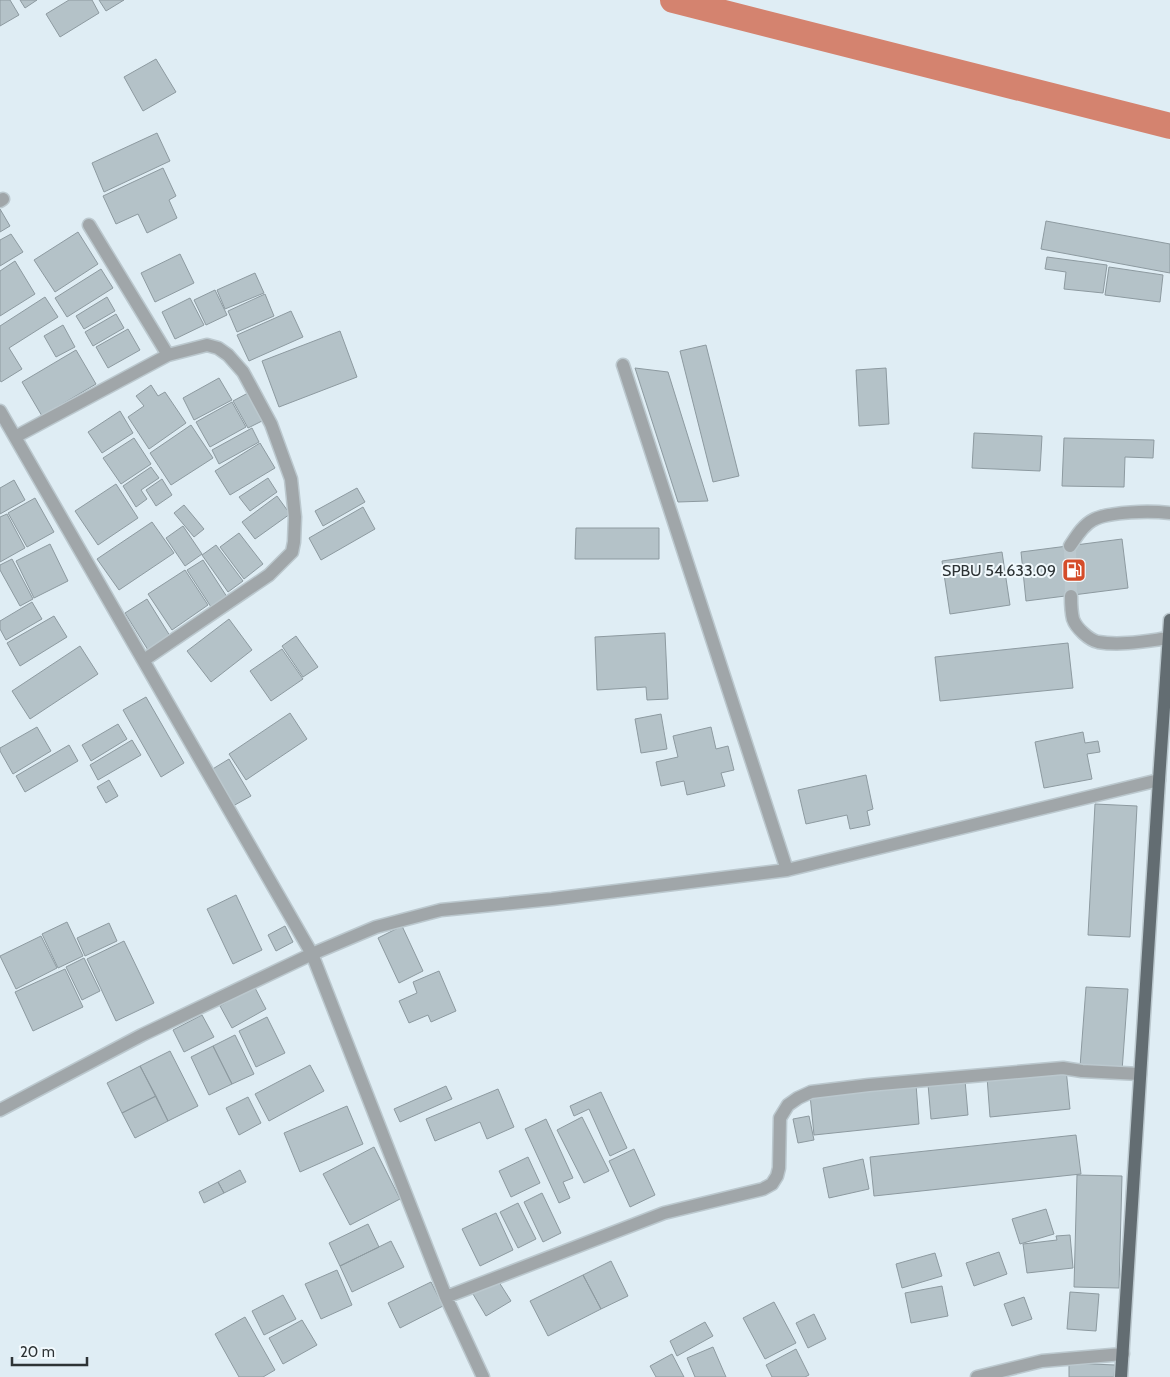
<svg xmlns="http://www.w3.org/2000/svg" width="1170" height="1377" font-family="Cabin,sans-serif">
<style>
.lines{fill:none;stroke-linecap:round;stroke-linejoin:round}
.canal{stroke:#d4836f;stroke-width:26}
.building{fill:#b4c2c8;stroke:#8d9aa0}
.minor-tunnel{stroke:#bbc8ce;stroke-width:12;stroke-dasharray:12 6;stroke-linecap:butt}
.minor-casing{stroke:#bbc8ce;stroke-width:15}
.major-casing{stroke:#bbc8ce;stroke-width:15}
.minor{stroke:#a0a6a9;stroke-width:12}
.major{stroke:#636d72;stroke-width:12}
.labels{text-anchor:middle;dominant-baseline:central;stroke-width:4;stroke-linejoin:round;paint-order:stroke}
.poi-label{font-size:16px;fill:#2d3335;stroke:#f1f9fd;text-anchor:end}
</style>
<rect width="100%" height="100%" fill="#dfedf4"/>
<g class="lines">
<path class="canal" d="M 673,0 L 1170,126"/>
</g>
<path class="building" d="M 0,0 L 10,0 L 19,15 L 0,26 Z
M 20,0 L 37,0 L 25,8 Z
M 69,0 L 92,0 L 99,13 L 60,37 L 46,14 Z
M 99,0 L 124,0 L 106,11 Z
M 156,59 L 176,92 L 143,111 L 124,77 Z
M 157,133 L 170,161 L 104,192 L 92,163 Z
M 163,168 L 176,196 L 169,200 L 177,218 L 147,233 L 138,214 L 116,224 L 103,196 Z
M 0,209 L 10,226 L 0,232 Z
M 1046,221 L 1170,244 L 1170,273 L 1041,249 Z
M 78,232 L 98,264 L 55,292 L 34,260 Z
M 11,234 L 23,252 L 0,266 L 0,240 Z
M 180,254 L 194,283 L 155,302 L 141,273 Z
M 1047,257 L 1107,265 L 1103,293 L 1064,289 L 1066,272 L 1045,269 Z
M 15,261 L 35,294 L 0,316 L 0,271 Z
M 1109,267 L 1163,275 L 1160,302 L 1105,295 Z
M 101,269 L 113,288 L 67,317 L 55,298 Z
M 255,273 L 264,293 L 225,309 L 217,290 Z
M 215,290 L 227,315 L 206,325 L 194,300 Z
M 265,294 L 274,316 L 237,332 L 228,311 Z
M 45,297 L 58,317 L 9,348 L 22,369 L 1,382 L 0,380 L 0,326 Z
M 107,297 L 115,311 L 84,329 L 76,316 Z
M 190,298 L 204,325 L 175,339 L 162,312 Z
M 291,311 L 303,337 L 249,361 L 237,335 Z
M 116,314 L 124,328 L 93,346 L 85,332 Z
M 63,325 L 75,347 L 56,357 L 44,336 Z
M 128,329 L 140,350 L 108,368 L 96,347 Z
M 340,331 L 357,377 L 279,407 L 262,361 Z
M 706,345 L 739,476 L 713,482 L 680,351 Z
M 76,350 L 96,384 L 42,416 L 22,382 Z
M 635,368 L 668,372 L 708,501 L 678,502 Z
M 886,368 L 889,424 L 859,426 L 856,370 Z
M 219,378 L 232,400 L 194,420 L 183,398 Z
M 151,385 L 158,396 L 165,392 L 186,423 L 149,449 L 128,417 L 144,406 L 136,396 Z
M 248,393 L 262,421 L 248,428 L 233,401 Z
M 232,402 L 246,427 L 210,447 L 196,422 Z
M 120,411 L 133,433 L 102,453 L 88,432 Z
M 191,425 L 213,458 L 171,485 L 150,453 Z
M 252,428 L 259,442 L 219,464 L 212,450 Z
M 974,433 L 1042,436 L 1040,471 L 972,468 Z
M 134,438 L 151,464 L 121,484 L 103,458 Z
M 1064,438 L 1154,440 L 1153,458 L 1125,457 L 1124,487 L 1062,486 Z
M 260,443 L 275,468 L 230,495 L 215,471 Z
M 151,467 L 159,478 L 141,490 L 147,499 L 136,507 L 123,486 Z
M 268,478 L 277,492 L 250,511 L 239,497 Z
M 162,479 L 172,495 L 156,506 L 146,490 Z
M 14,480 L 25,500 L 0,514 L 0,488 Z
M 116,484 L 138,518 L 98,545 L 75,511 Z
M 357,488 L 365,502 L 323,526 L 315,511 Z
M 277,496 L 290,514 L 255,539 L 242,522 Z
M 35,498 L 54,532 L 27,547 L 8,513 Z
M 184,505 L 204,529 L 194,537 L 174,513 Z
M 363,507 L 375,529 L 321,560 L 309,538 Z
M 7,514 L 25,548 L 0,562 L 0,517 Z
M 152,522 L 174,553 L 119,590 L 97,559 Z
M 183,526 L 202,554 L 185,566 L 166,538 Z
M 576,528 L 659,528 L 659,559 L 575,559 Z
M 239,533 L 263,564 L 244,579 L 220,547 Z
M 1122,539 L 1128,588 L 1026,601 L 1021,552 Z
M 50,544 L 68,581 L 34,598 L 16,561 Z
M 216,545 L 243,581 L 228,592 L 202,555 Z
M 1002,552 L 1010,605 L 950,614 L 942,561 Z
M 12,559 L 33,599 L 20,606 L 0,570 L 0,565 Z
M 203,560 L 229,600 L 213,610 L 187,570 Z
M 185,570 L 208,605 L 172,630 L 148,594 Z
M 147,599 L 170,636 L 148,650 L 125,613 Z
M 32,602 L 42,619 L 6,640 L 0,629 L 0,621 Z
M 54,616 L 67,637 L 20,666 L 7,643 Z
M 229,619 L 252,650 L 211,682 L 187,651 Z
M 665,633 L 668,699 L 647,700 L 646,687 L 597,690 L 595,637 Z
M 296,636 L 318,667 L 303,677 L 282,646 Z
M 1068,643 L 1073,688 L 940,701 L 935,657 Z
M 80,646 L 98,674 L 30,719 L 12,691 Z
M 282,649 L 303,679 L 271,701 L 250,671 Z
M 146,697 L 184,763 L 161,777 L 123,710 Z
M 290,713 L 307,739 L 246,780 L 229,754 Z
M 661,714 L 667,749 L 641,753 L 635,719 Z
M 118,724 L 127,739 L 91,761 L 82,745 Z
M 37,727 L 51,751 L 13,774 L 0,751 L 0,748 Z
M 711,727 L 716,749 L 728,746 L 734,770 L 721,773 L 725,786 L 687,795 L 684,781 L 661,786 L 656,762 L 678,757 L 673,736 Z
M 1083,732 L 1085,743 L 1098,741 L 1100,752 L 1087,754 L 1092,779 L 1044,788 L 1035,742 Z
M 132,740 L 141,755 L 98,780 L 90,765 Z
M 69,745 L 78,761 L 25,792 L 16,776 Z
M 229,759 L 251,796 L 233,806 L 211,770 Z
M 866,775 L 873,809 L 867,811 L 870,825 L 850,829 L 847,815 L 806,824 L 798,790 Z
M 109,780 L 118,796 L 106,803 L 97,787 Z
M 1095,804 L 1137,806 L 1130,937 L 1088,935 Z
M 236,895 L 262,950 L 233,964 L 207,909 Z
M 67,922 L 83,956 L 58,968 L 42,934 Z
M 109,923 L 117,941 L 85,956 L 77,938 Z
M 285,926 L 293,942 L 276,951 L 268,935 Z
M 402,926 L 423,971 L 399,983 L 378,938 Z
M 41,936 L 57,968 L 16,989 L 0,956 Z
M 124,941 L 154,1003 L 116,1021 L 87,959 Z
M 84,958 L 100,991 L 82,1000 L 66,967 Z
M 65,969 L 83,1007 L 33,1031 L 15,992 Z
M 439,971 L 456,1011 L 431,1022 L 428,1015 L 409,1023 L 399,1001 L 417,993 L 413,982 Z
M 254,986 L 266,1009 L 232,1028 L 220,1006 Z
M 1086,987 L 1128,989 L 1122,1071 L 1080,1067 Z
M 202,1015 L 214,1037 L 184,1052 L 173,1030 Z
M 267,1017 L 285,1053 L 256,1067 L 239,1031 Z
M 235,1035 L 254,1074 L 232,1084 L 213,1046 Z
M 213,1046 L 232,1084 L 209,1095 L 191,1057 Z
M 170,1051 L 198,1106 L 168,1121 L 140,1066 Z
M 310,1065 L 324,1091 L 269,1121 L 255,1094 Z
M 140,1066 L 156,1096 L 122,1113 L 107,1083 Z
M 1066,1069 L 1070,1109 L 990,1117 L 987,1077 Z
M 965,1080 L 968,1115 L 931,1119 L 928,1084 Z
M 916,1084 L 919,1124 L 814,1135 L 810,1095 Z
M 446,1086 L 452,1099 L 400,1122 L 394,1109 Z
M 498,1089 L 514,1127 L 487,1139 L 480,1122 L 435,1141 L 426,1119 Z
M 601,1092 L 627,1148 L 610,1156 L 589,1109 L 574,1116 L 570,1106 Z
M 156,1096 L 168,1121 L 135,1138 L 122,1113 Z
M 248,1097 L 261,1123 L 239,1135 L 226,1108 Z
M 347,1106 L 363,1144 L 300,1172 L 284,1133 Z
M 809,1116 L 814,1140 L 798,1143 L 793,1119 Z
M 582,1117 L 609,1171 L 584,1183 L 557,1130 Z
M 546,1119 L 573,1178 L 563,1182 L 570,1198 L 559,1203 L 525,1129 Z
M 1076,1135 L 1081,1174 L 874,1196 L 870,1157 Z
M 374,1147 L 400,1199 L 350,1225 L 323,1174 Z
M 634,1149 L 655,1195 L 630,1207 L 609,1161 Z
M 528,1157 L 540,1183 L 511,1197 L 499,1171 Z
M 863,1159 L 869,1189 L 829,1198 L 823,1168 Z
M 240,1170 L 246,1182 L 224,1193 L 218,1182 Z
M 1077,1175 L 1122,1176 L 1119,1288 L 1074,1287 Z
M 218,1182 L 224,1193 L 204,1203 L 199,1192 Z
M 542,1193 L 561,1233 L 543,1242 L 524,1202 Z
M 518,1203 L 536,1239 L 518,1248 L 500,1212 Z
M 1046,1209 L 1054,1234 L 1020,1244 L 1012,1219 Z
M 496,1213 L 513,1250 L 480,1266 L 462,1229 Z
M 368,1224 L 379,1247 L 340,1266 L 329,1243 Z
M 1070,1235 L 1073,1268 L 1027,1273 L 1023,1244 L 1057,1240 L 1056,1236 Z
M 391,1241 L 404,1267 L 352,1292 L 340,1266 Z
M 999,1252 L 1007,1274 L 974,1286 L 966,1263 Z
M 935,1253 L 942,1276 L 902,1288 L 896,1264 Z
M 611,1261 L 628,1296 L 601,1309 L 583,1275 Z
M 337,1270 L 352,1305 L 321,1319 L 305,1284 Z
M 583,1275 L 601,1309 L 548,1336 L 530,1301 Z
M 497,1279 L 511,1301 L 486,1316 L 473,1294 Z
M 431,1282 L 443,1306 L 400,1328 L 388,1303 Z
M 942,1286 L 948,1316 L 911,1323 L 905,1293 Z
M 1070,1292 L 1099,1294 L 1096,1331 L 1067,1329 Z
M 283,1295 L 296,1319 L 264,1335 L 252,1311 Z
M 1024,1297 L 1032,1319 L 1012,1326 L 1004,1304 Z
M 774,1302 L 796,1343 L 765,1359 L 743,1318 Z
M 814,1314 L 826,1339 L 808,1348 L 796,1323 Z
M 245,1317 L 275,1370 L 263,1377 L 239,1377 L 215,1334 Z
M 302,1320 L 317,1345 L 283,1364 L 269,1338 Z
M 705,1322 L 713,1336 L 677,1356 L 670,1341 Z
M 713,1347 L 726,1377 L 695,1377 L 687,1358 Z
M 796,1349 L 809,1375 L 805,1377 L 772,1377 L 766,1365 Z
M 672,1354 L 684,1377 L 656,1377 L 650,1366 Z
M 1069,1363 L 1115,1365 L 1114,1377 L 1069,1377 Z"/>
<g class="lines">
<path class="minor-tunnel" d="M 1070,546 L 1071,596"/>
<g class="minor-casing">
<path id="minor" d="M 0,201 L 3,199
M 89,225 L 168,355
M 623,365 L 787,870
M 0,411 L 312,954 L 446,1297 L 483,1377
M 15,437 L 168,355 L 207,345 L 218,348 L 228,355 L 243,372 L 271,424 L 291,479 L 295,517 L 294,542 L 292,552 L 269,575 L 144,660
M 1070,546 C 1076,537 1083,525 1093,520 C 1110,511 1151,511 1170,513
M 1071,596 C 1071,603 1071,611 1073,619 C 1076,628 1089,640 1098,642 C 1121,646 1146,641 1169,638
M 0,1110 L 142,1035 L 312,954 L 376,927 L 441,910 L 552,899 L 787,870 L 1159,780
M 446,1297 L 664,1213 L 763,1189 L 772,1184 L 777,1176 L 779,1168 L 780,1118 L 788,1105 L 798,1098 L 811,1092 L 869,1085 L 1063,1068 L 1082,1071 L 1140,1074
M 977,1377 L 1042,1361 L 1123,1354"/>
</g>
<g class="major-casing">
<path id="major" d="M 1121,1377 L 1159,780 L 1170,620"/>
</g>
<use href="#minor" class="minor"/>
<use href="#major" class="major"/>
</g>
<defs>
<g id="fuel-square" transform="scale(1.25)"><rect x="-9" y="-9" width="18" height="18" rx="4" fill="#d54c29" stroke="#f1f9fd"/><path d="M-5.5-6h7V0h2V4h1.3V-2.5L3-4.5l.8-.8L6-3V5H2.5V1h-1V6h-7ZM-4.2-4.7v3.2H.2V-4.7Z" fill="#fff"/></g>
</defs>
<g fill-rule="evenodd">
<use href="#fuel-square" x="1074" y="570"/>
</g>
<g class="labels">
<g class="poi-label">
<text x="1056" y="570">SPBU 54.633.09</text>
</g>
</g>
<path d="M12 1357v8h75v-8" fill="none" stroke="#2d3335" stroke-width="2.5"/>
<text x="20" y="1357" font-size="15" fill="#2d3335" stroke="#f1f9fd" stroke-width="4" paint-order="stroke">20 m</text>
</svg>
